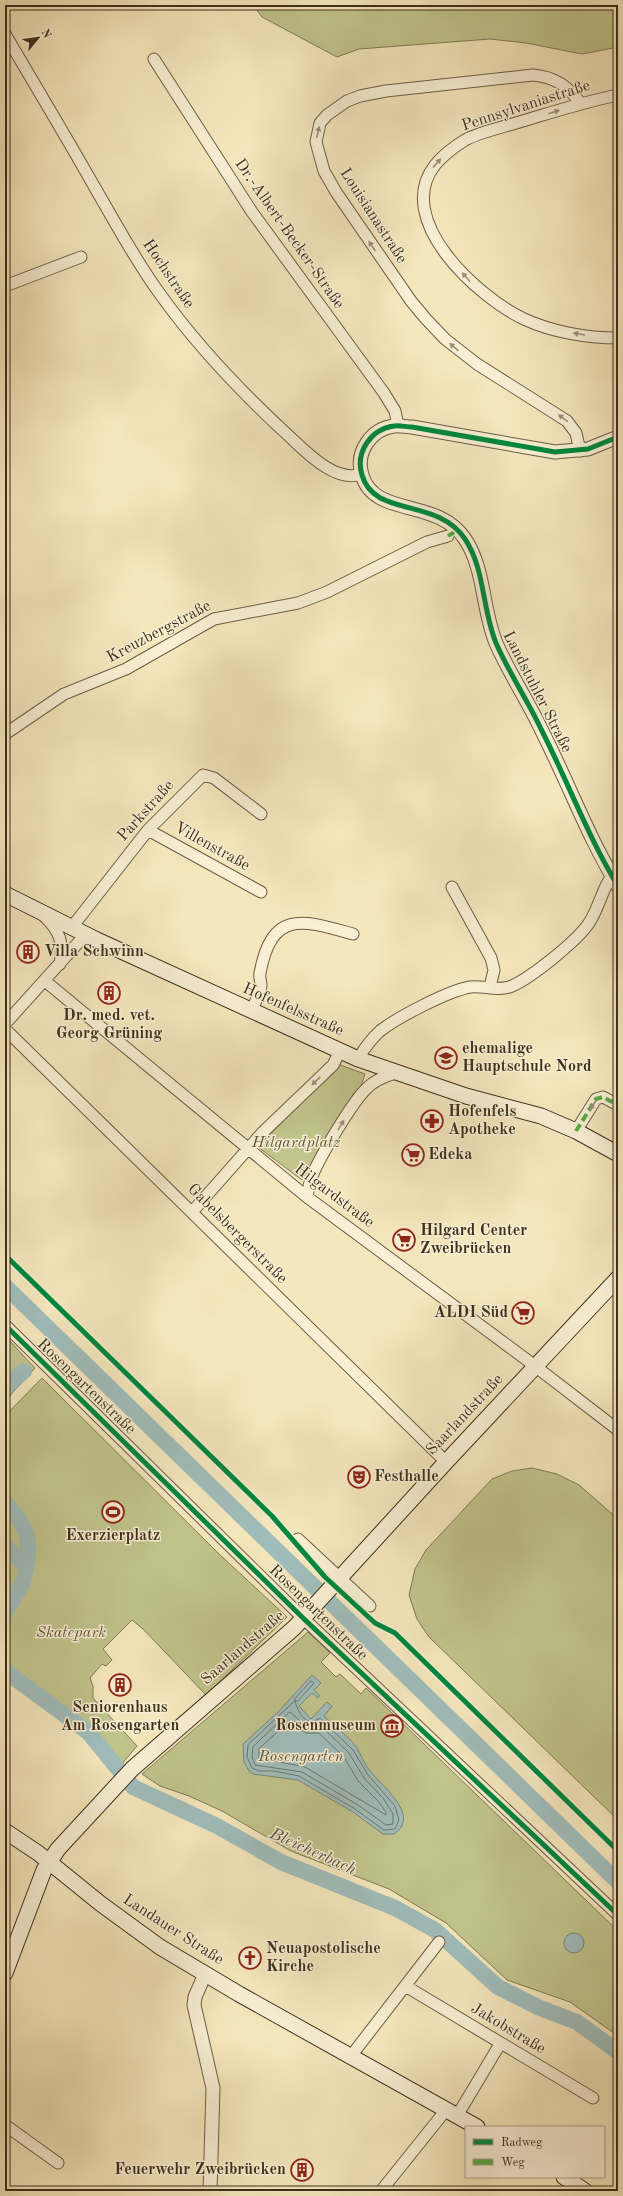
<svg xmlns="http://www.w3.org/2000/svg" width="623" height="2196" font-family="'Old Standard TT',serif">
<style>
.green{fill:#c1c48d;stroke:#807a54}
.water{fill:#a0bdbb;stroke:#79847b}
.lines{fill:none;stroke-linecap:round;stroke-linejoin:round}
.shore{stroke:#6f766b;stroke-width:1}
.river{stroke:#a0bdbb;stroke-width:16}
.minor-casing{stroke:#6c5d44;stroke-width:13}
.tertiary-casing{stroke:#6c5d44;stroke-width:15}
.secondary-casing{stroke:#3e2f1b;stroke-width:17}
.minor{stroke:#f8efd4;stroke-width:11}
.tertiary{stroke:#f8efd4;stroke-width:13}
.secondary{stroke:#f8efd4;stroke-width:15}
.quiet{stroke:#55ab43;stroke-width:4;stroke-dasharray:8 4;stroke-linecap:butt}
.cycleway-casing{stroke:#f8efd4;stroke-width:8}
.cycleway{stroke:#00873e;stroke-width:5}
.oneway{fill:#9b8f78}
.labels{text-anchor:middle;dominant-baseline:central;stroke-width:3;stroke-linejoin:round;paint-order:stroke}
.street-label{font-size:16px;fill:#3e2f1b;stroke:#f8efd4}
.poi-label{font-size:16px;font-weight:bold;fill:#3e2f1b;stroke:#f8efd4;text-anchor:start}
.park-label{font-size:16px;font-style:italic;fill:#5f5438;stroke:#f8efd4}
.water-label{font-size:17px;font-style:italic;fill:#565243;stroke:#f8efd4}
</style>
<rect width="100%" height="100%" fill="#f5e7bd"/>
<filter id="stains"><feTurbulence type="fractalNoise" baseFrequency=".005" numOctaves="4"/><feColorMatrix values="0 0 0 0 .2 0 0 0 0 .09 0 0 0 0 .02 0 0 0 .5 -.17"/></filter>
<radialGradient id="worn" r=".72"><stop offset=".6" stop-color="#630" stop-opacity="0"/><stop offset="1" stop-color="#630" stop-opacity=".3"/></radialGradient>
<path class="green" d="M 253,5 L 618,5 L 618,47 L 582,54 L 526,43 L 490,39 L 359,49 L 337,57 L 262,17 Z
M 338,1064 L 365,1074 L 361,1086 L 354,1093 L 302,1180 L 258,1147 Z
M 5,1336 L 35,1368 L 5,1401 Z
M 42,1378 L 218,1553 L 287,1617 L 206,1695 L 143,1629 L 132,1620 L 103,1649 L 112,1660 L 106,1666 L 102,1664 L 90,1678 L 93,1686 L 93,1698 L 137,1746 L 115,1772 L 93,1742 L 74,1725 L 5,1675 L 5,1416 Z
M 532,1468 L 557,1474 L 579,1485 L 618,1519 L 618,1820 L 429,1637 L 417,1619 L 409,1595 L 415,1569 L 426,1550 L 492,1479 L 512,1471 Z
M 308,1632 L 330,1653 L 321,1662 L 336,1677 L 340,1674 L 361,1694 L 366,1688 L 618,1931 L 618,2036 L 570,2002 L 507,1980 L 446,1923 L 389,1889 L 291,1851 L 222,1811 L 189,1796 L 160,1786 L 142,1774 Z"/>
<path class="water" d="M 312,1675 L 321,1683 L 314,1690 L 320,1696 L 318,1698 L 312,1693 L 299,1706 L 311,1719 L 327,1702 L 332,1706 L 324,1716 C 334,1726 349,1736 357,1748 C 362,1756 364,1765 371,1772 C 383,1787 421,1816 394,1834 L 383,1834 L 353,1812 L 298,1780 L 253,1774 L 249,1771 L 244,1762 L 243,1744 L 278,1712 Z
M564 1943a10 10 0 1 1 20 0a10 10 0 1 1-20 0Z"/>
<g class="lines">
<path class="shore" d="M 311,1681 L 314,1683 L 298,1701 L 295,1701 L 295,1699 Z
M 295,1701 C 297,1709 302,1722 313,1722 L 320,1718 L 353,1750 L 368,1775 L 395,1806 L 399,1820 L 395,1829 L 384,1830 L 355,1809 L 299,1776 L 274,1771 L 259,1771 L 252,1768 L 247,1757 L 248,1745 Z
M 290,1712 L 307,1727 L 320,1725 L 349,1753 L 364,1778 L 383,1798 L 393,1814 L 393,1824 L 386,1825 L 358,1805 L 302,1772 L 255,1765 L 252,1757 L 253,1747 Z
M 290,1721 L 306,1733 L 319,1733 L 344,1757 L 358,1781 L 378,1801 L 386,1812 L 386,1815 L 305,1767 L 275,1761 L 259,1760 L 259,1749 Z"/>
<path class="river" d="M 5,1286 L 618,1882
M 5,1388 L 24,1371
M 5,1503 C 27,1527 31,1535 27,1567
M 5,1546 L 27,1567 L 22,1584 L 5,1613
M 5,1671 L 88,1732 L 133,1787 L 217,1826 L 281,1862 L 395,1908 L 435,1930 L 498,1987 L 540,2008 L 577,2022 L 618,2052"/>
<g class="minor-casing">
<path id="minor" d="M 5,34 C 35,85 65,135 94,186 C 115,222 135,260 160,294 C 198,347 242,393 290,437 C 307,453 336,483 361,474
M 154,59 L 252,212 L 384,393 L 395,411 L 398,426
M 618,95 C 583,102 550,113 516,123 C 500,128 480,132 465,140 C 454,147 443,155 435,165 C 392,220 479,298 524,319 C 552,332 587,338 618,338
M 5,286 L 81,257
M 580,451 L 576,433 L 567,421 L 477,364 L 445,339 L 426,319 L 411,301 L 336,192 L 324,171 L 316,142 L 320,123 L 327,115 L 347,101 L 360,96 L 386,91 L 533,75 C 555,77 568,86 581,104
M 5,734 L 64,694 L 126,669 L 214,619 L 298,603 L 327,592 L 427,542 L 448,536
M 148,830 L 261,892
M 452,887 L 491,958 L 494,970 L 490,987
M 44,916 C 60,931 64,943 60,964
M 72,927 L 148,830 L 203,775 L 214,778 L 261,814
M 45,981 L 307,1197 L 531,1363 L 618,1430
M 251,1011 C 254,1004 261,993 261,985 C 261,981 259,978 260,973 C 272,909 303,920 353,934
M 5,1024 L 86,934
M 5,1029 L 446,1462
M 358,1059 C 364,1049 371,1039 380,1031 C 398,1017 448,991 470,987 C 483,985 499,992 512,986 C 532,977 577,941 589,923 C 597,911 601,895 608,882 L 613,877
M 576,1131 L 596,1099 L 603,1097 L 618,1105
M 307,1197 C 308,1191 309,1185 311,1179 C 317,1161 353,1101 367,1088 C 375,1080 385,1076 396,1073
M 192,1212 L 262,1133 L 333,1065 L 340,1051
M 5,1325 L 303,1618 L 618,1915
M 298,1539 L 370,1606
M 407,1987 L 593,2098
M 351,2056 L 439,1942
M 457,2116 L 500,2044
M 5,2125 L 58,2163
M 381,2191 L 446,2110"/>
</g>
<g class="tertiary-casing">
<path id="tertiary" d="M 618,437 L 588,449 L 555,452 L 412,427 C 406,427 400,425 394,426 C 371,429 355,452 362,475 C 374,518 437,497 465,539 C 485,569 482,609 496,643 C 509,673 528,701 542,731 C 568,782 588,837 618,886
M 205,1974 L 195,1997 L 194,2005 L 213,2088 L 210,2191"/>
</g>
<g class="secondary-casing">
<path id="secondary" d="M 5,894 L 97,940 L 358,1059 L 466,1096 L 541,1116 L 576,1131 L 618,1154
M 5,1831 L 38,1853 L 101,1904 L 160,1947 L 239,1994 L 477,2127
M 5,1973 L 44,1870 L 58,1849 L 132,1769 L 294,1628 L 446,1462 L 618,1278
M 564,2177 L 585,2191"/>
</g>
<use href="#minor" class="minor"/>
<use href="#tertiary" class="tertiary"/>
<use href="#secondary" class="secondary"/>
<path class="quiet" d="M 448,536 L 458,530
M 576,1131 L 596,1099 L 603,1097 L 618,1105"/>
<g class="cycleway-casing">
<path id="cycleway" d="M 618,437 L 588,449 L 555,452 L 412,427 C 406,427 400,425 394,426 C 371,429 355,452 362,475 C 374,518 437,497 465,539 C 485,569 482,609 496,643 C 509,673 528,701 542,731 C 568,782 588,837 618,886
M 5,1255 L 272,1516 L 325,1577 L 375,1623 L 395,1633 L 618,1851
M 5,1325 L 303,1618 L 618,1915"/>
</g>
<use href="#cycleway" class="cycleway"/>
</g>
<defs><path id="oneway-solid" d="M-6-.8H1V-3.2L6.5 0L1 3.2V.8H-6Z"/></defs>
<g class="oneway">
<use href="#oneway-solid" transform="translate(554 112) rotate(-17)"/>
<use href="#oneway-solid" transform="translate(318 132) rotate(-77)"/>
<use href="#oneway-solid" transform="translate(437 163) rotate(-49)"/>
<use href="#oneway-solid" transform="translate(372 246) rotate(-124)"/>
<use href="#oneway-solid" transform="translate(466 277) rotate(-132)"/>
<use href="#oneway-solid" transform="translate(579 334) rotate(-170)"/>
<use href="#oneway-solid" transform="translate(454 347) rotate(-139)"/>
<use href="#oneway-solid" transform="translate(563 418) rotate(-144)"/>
<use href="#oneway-solid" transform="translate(316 1081) rotate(137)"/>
<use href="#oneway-solid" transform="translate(593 1105) rotate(124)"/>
<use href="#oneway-solid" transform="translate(341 1125) rotate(-59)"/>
</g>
<defs>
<g id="building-ring" transform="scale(1.15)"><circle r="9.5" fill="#f8efd4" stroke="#8f2418" stroke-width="1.5"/><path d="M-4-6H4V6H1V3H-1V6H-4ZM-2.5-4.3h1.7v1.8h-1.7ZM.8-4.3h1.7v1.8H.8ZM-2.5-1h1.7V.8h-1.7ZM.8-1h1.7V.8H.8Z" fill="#8f2418"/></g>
<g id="school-ring" transform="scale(1.15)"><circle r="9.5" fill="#f8efd4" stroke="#8f2418" stroke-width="1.5"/><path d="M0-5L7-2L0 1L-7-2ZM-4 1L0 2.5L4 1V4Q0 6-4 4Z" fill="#8f2418"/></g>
<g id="pharmacy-ring" transform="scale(1.15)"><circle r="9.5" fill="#f8efd4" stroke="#8f2418" stroke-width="1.5"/><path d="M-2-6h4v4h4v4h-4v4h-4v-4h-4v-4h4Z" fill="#8f2418"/></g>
<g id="supermarket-ring" transform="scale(1.15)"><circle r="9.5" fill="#f8efd4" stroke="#8f2418" stroke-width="1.5"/><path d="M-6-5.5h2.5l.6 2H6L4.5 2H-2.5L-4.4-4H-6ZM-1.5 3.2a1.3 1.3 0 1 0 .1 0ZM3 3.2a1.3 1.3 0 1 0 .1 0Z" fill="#8f2418"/></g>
<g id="theatre-ring" transform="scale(1.15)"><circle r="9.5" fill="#f8efd4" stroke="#8f2418" stroke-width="1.5"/><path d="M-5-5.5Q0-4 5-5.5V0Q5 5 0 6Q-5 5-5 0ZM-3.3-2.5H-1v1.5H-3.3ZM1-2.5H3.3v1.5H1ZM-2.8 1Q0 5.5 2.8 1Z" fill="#8f2418"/></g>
<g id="stadium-ring" transform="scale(1.15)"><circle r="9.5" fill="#f8efd4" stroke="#8f2418" stroke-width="1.5"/><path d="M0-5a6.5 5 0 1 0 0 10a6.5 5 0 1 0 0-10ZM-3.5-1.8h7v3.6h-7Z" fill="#8f2418"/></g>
<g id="museum-ring" transform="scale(1.15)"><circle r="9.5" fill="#f8efd4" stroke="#8f2418" stroke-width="1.5"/><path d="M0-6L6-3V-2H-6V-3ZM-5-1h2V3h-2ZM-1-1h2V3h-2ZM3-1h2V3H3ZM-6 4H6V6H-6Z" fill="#8f2418"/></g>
<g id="church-ring" transform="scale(1.15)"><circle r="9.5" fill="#f8efd4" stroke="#8f2418" stroke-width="1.5"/><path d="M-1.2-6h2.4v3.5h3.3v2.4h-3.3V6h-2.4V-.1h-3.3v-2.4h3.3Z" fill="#8f2418"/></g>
</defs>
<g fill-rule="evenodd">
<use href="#building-ring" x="28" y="952"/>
<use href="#building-ring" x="109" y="993"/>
<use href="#school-ring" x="446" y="1058"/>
<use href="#pharmacy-ring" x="432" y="1121"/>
<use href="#supermarket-ring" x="413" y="1155"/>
<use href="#supermarket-ring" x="404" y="1240"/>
<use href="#supermarket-ring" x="523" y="1313"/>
<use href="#theatre-ring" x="359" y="1477"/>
<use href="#stadium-ring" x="113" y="1512"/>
<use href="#building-ring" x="120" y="1685"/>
<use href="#museum-ring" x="392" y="1726"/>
<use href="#church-ring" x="250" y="1958"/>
<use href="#building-ring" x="302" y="2170"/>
</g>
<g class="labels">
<g class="street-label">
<text transform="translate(526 106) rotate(-18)">Pennsylvaniastraße</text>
<text transform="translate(373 216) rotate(57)">Louisianastraße</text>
<text transform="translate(289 234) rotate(55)">Dr.-Albert-Becker-Straße</text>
<text transform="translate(168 274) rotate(56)">Hochstraße</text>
<text transform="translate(159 632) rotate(-28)">Kreuzbergstraße</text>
<text transform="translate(537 692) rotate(63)">Landstuhler Straße</text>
<text transform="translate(146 811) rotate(-48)">Parkstraße</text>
<text transform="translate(212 847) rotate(29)">Villenstraße</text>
<text transform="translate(293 1010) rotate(24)">Hofenfelsstraße</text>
<text transform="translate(334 1196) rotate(37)">Hilgardstraße</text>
<text transform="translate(237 1234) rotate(45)">Gabelsbergerstraße</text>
<text transform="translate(86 1387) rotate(44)">Rosengartenstraße</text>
<text transform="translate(465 1415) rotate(-47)">Saarlandstraße</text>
<text transform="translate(318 1613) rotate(44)">Rosengartenstraße</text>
<text transform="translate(243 1648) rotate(-41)">Saarlandstraße</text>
<text transform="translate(173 1930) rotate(33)">Landauer Straße</text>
<text transform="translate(508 2029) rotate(31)">Jakobstraße</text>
</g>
<g class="poi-label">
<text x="44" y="952">Villa Schwinn</text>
<text x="109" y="1016" text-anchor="middle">Dr. med. vet.<tspan x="109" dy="18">Georg Grüning</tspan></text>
<text x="462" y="1049">ehemalige<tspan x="462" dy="18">Hauptschule Nord</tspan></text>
<text x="448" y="1112">Hofenfels<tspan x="448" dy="18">Apotheke</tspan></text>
<text x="428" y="1155">Edeka</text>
<text x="420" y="1231">Hilgard Center<tspan x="420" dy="18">Zweibrücken</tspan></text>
<text x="508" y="1313" text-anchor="end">ALDI Süd</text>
<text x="374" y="1477">Festhalle</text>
<text x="113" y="1536" text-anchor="middle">Exerzierplatz</text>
<text x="120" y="1708" text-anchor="middle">Seniorenhaus<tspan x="120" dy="18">Am Rosengarten</tspan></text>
<text x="376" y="1726" text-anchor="end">Rosenmuseum</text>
<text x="266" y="1949">Neuapostolische<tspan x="266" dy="18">Kirche</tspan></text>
<text x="286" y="2170" text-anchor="end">Feuerwehr Zweibrücken</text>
</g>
<g class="park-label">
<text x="296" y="1143">Hilgardplatz</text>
<text x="71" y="1633">Skatepark</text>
<text x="301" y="1757">Rosengarten</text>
</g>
<g class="water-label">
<text transform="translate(313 1852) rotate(24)">Bleicherbach</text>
</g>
</g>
<rect width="623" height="2196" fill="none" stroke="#f5e7bd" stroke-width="20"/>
<rect x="6" y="6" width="611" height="2184" fill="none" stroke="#3e2f1b" stroke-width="2"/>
<rect x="10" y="10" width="603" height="2176" fill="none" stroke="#3e2f1b"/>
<rect x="465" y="2126" width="140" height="52" fill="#f8efd4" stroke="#aea28a"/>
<rect x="473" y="2139" width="20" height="6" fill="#00873e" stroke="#aea28a"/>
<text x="501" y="2146" font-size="12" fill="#3e2f1b">Radweg</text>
<rect x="473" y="2159" width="20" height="6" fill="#55ab43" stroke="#aea28a"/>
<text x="501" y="2166" font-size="12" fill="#3e2f1b">Weg</text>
<g transform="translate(38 38) rotate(61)" stroke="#f8efd4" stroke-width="3" paint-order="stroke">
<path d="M0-3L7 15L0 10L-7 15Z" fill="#3e2f1b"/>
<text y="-6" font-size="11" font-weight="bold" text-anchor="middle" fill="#3e2f1b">N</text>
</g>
<rect width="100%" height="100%" filter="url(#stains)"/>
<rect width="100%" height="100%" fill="url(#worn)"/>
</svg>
